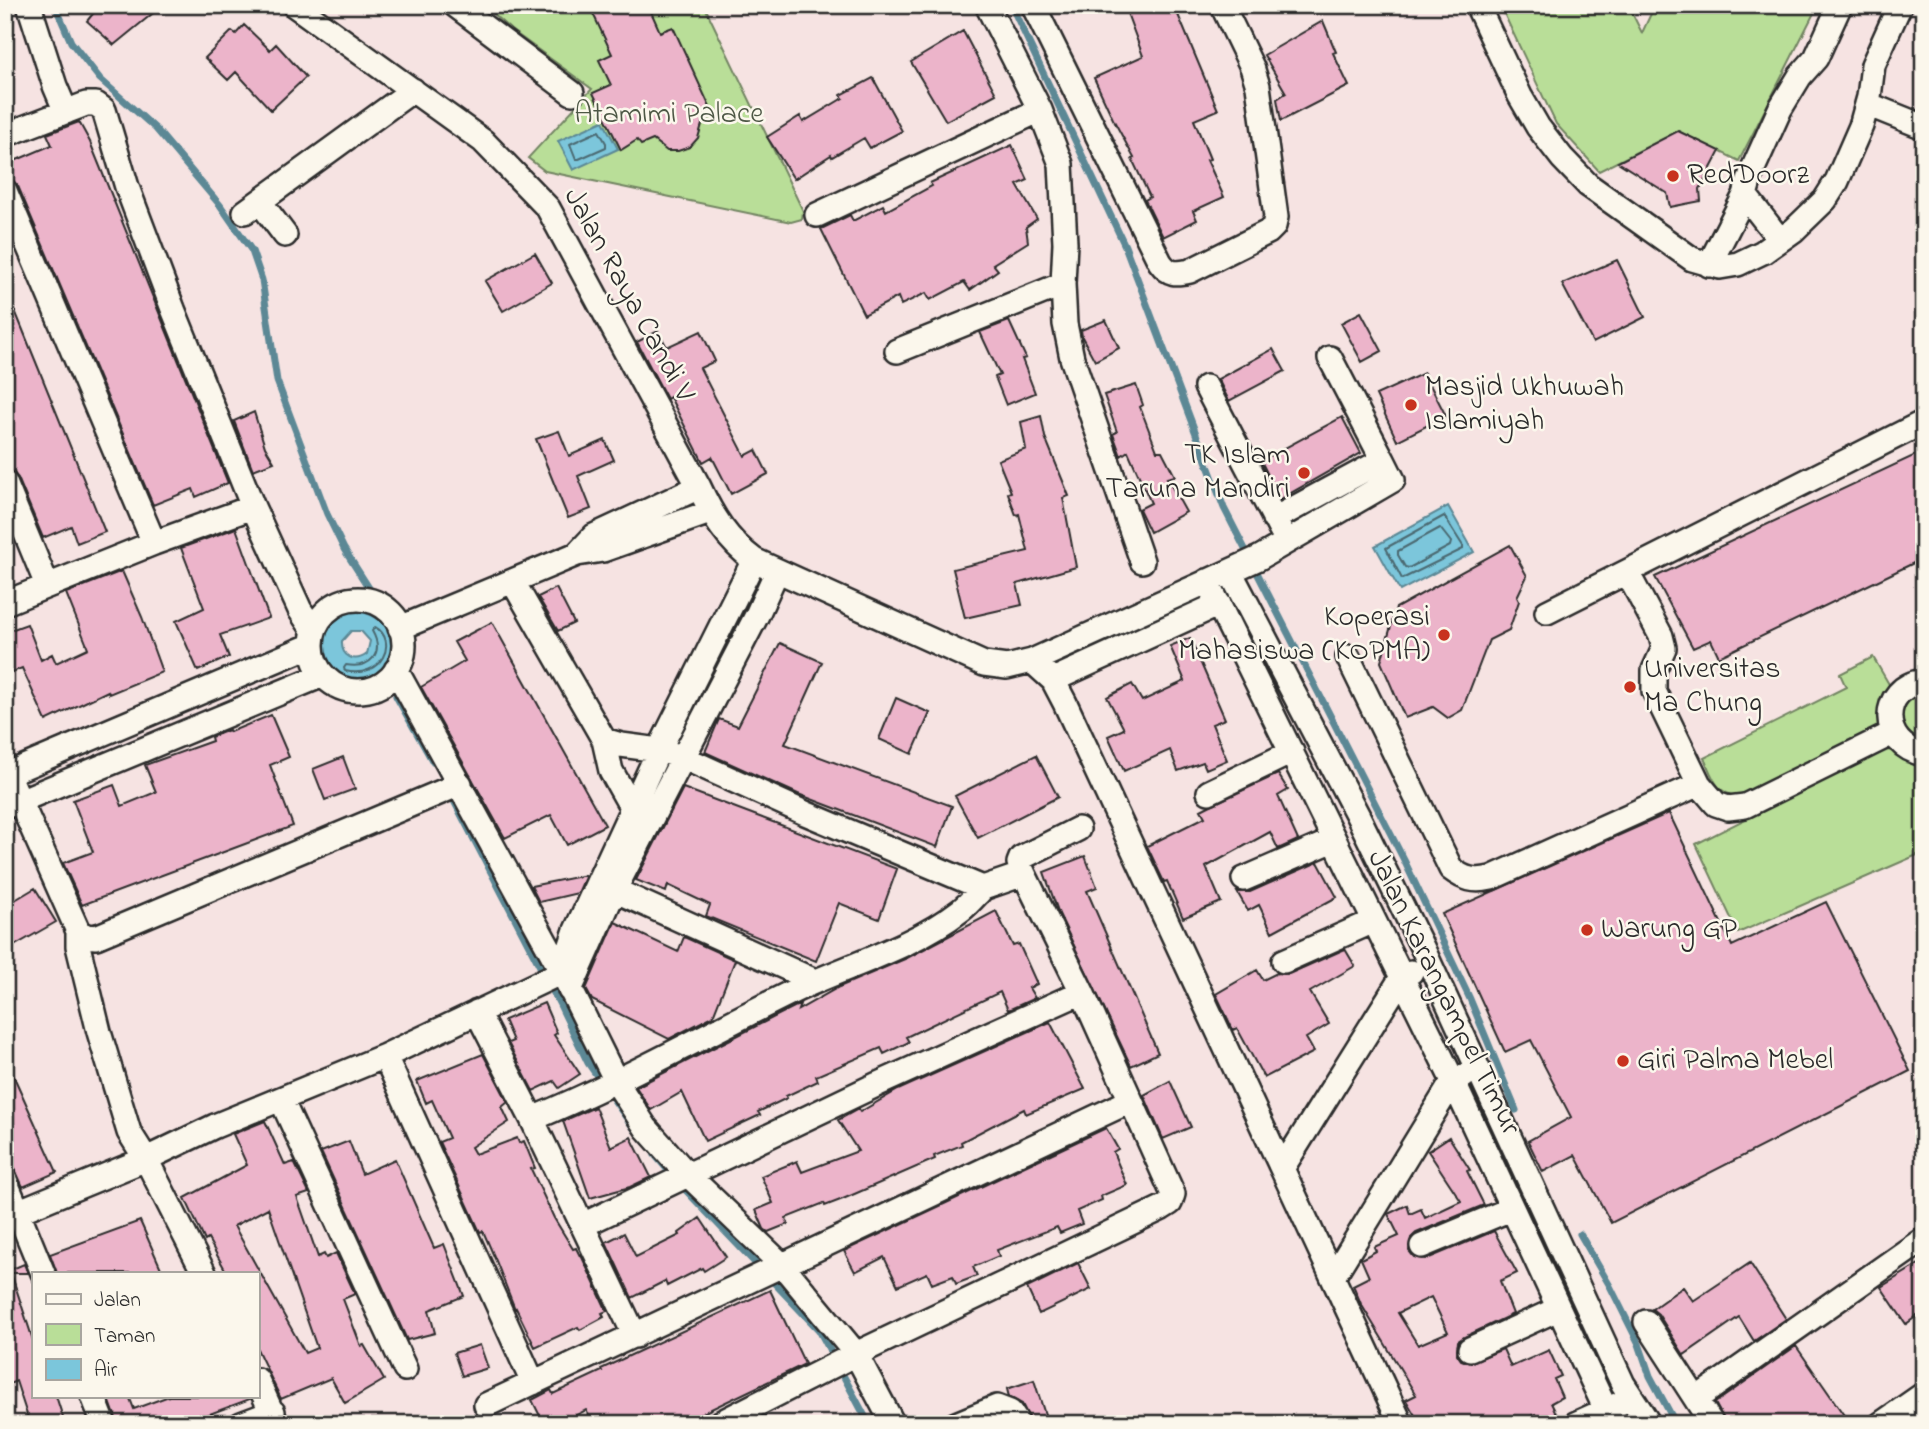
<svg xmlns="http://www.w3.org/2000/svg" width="1929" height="1429" font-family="'Indie Flower',sans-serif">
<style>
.green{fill:#b9de98;stroke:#728462;stroke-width:2}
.water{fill:#7bc6db;stroke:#5b8895;stroke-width:2;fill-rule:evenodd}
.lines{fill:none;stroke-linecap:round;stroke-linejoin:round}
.shore{stroke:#4b6971;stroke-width:2}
.stream{stroke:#5b8895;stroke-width:7}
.building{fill:#ecb4ca;stroke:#2b2b2b;stroke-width:2;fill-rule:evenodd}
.minor-casing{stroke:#2b2b2b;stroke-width:28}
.minor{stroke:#fbf7ec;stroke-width:23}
.poi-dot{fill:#c8321e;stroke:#fbf7ec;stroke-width:2.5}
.labels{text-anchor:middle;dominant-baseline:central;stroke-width:5;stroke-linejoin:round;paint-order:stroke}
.park-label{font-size:30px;fill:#4e5846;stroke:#fbf7ec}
.poi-label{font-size:30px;fill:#2b2b2b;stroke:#fbf7ec;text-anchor:start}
.street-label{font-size:30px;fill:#2b2b2b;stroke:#fbf7ec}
</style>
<rect width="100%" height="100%" fill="#f6e3e2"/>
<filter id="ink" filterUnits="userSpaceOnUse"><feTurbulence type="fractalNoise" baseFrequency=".0143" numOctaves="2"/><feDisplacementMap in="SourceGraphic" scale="14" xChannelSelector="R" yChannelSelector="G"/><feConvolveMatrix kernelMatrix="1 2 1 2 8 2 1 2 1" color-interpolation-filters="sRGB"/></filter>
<g filter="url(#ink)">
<path class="green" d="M 483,5 L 704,5 L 803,211 L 802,219 L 791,222 L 545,171 L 528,158 L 592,89 L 511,30 Z
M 1500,5 L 1628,5 L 1642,33 L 1655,5 L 1818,5 L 1739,161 L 1678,131 L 1599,171 L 1556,124 Z
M 1873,657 L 1890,686 L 1882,698 L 1880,725 L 1875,729 L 1738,796 C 1716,794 1712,776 1704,758 L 1846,687 L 1840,674 Z
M 1924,692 L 1924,745 C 1894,734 1891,701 1924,692 Z
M 1888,750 L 1924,761 L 1924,852 L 1738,933 L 1696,844 L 1880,751 Z"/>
<path class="water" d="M 603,121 L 618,149 L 573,170 L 558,141 Z
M 1448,506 L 1474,552 L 1400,591 L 1375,546 Z
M 354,611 C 381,613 402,636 387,663 C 356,719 279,630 354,611 ZM 351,631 L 361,631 L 370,641 L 367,654 C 354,664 341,656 342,641 Z"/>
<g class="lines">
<path class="shore" d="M 599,131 L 606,143 L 606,147 L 579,159 L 576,159 L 570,144 Z
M 1444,516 L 1463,546 L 1463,549 L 1402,579 L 1386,548 Z
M 1440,528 L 1451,542 L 1450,546 L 1409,568 L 1405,567 L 1398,555 L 1398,551 Z
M 375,627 C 399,640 382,680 345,671 L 344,668 L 346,665 C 370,669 385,654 372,631 Z"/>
<path class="stream" d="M 55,5 L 71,42 L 100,79 L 156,129 L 220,205 L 252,251 L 262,280 L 277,381 L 327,514 L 344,549 L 374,596
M 1011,5 L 1125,246 L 1224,508 L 1404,860 L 1470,999 L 1516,1110
M 396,696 L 433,762
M 454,801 L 560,1005 L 588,1063 L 635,1130
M 655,1155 L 678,1182 L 819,1330 L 869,1424
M 1580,1234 L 1610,1286 L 1639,1344 L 1650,1376 L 1676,1424"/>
</g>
<path class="building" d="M 100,5 L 163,5 L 114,45 L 87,21 Z
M 589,5 L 648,5 L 660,32 L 673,27 L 714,116 L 703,121 L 698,138 L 690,147 L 678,151 L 667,151 L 653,140 L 641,145 L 637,140 L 621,150 L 593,93 L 611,85 L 599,60 L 612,54 Z
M 1124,5 L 1174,5 L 1218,110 L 1194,120 L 1210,159 L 1207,160 L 1224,197 L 1193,211 L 1197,220 L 1163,237 L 1145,200 L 1150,197 L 1132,159 L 1134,158 L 1113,119 L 1094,78 L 1143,56 Z
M 1323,21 L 1336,52 L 1333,53 L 1349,86 L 1281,121 L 1277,99 L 1286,93 L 1264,55 Z
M 244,25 L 270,50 L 276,44 L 306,77 L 271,110 L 236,72 L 228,80 L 205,58 L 232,31 L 236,34 Z
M 963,31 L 996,94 L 946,121 L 911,62 Z
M 873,78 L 902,131 L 870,148 L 864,138 L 832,157 L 831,155 L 794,179 L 767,137 L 800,116 L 803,122 L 843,98 L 841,95 Z
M 79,122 L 90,142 L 228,483 L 196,497 L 193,489 L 153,505 L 18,186 L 10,178 L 5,167 L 5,165 L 52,145 L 47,134 Z
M 1678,131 L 1720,151 L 1700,189 L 1701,201 L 1670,207 L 1667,193 L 1618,162 Z
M 1012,145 L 1028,180 L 1017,185 L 1037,219 L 1026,227 L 1028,242 L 993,264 L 998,270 L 970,290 L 964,282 L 930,300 L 926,293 L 901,305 L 898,297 L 864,315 L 821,229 L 850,215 L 853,221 L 883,205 L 886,211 L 932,186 L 930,183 Z
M 535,253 L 552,283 L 503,311 L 485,281 Z
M 1617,260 L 1645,317 L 1593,343 L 1562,284 Z
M 5,286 L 105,532 L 77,543 L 71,526 L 43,538 L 18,478 L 13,472 L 5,469 Z
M 1361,312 L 1382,351 L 1362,362 L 1341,323 Z
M 1106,320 L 1119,348 L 1095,361 L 1082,337 L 1081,330 Z
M 1009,321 L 1026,358 L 1022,359 L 1035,393 L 1006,405 L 995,377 L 1000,375 L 980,332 Z
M 658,331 L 667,347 L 701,331 L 715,361 L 700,368 L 745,456 L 756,450 L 768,474 L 731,494 L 712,457 L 703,462 L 670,397 L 667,399 L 637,342 Z
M 1273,349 L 1285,371 L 1229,401 L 1218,379 Z
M 1424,373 L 1446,416 L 1397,441 L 1376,395 Z
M 1136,385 L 1143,405 L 1140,407 L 1157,451 L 1162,451 L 1175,476 L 1167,478 L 1186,512 L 1150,532 L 1139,509 L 1151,503 L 1128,451 L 1121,456 L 1113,434 L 1117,432 L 1104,395 Z
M 254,412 L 265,447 L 274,462 L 253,470 L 234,421 Z
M 1041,416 L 1045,437 L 1069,496 L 1063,498 L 1076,567 L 1017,584 L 1022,605 L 965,618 L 953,569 L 1028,551 L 1019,514 L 1016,515 L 1008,493 L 1011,492 L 998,460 L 1026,449 L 1021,422 Z
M 1342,417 L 1361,453 L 1280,499 L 1261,461 Z
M 559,431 L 569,456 L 605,440 L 614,460 L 578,476 L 591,509 L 568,518 L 536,439 Z
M 1924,451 L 1924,558 L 1719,657 L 1711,640 L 1693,648 L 1655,577 Z
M 236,528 L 269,618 L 220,635 L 229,657 L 198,671 L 176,621 L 204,608 L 181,548 Z
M 1510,545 L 1527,576 L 1517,597 L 1519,601 L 1509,630 L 1489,640 L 1462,710 L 1448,718 L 1433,707 L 1405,718 L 1381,662 L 1396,608 Z
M 122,571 L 142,617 L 162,672 L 109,694 L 108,691 L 46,721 L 22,668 L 5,675 L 5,632 L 27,624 L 41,660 L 52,654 L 56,663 L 88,648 L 66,593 Z
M 556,588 L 574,623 L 558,631 L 538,597 Z
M 492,622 L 605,825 L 567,845 L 551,815 L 505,838 L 421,687 L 465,661 L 454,642 Z
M 1190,638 L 1225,719 L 1212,724 L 1227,760 L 1206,769 L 1203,762 L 1178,771 L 1170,750 L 1124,771 L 1108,736 L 1124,729 L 1107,697 L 1132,684 L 1142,701 L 1185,681 L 1170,646 Z
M 780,643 L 822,662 L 785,744 L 952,806 L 937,847 L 798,794 L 705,752 L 719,719 L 738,726 Z
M 896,698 L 930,713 L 912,754 L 879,739 Z
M 271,715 L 289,757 L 270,765 L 293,826 L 82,905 L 63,863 L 93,852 L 73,800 L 114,785 L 122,806 L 156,792 L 145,765 L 212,741 L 211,737 L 229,730 L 230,732 Z
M 1036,755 L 1058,797 L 978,838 L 955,796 Z
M 343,757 L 355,789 L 325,800 L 313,769 Z
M 1278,774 L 1288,790 L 1278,796 L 1298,840 L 1278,849 L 1270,832 L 1206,867 L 1221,902 L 1183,918 L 1167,881 L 1164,882 L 1147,846 L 1205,817 L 1201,810 L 1209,806 Z
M 683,788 L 897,869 L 879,919 L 839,903 L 816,961 L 706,916 L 710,905 L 668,885 L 666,892 L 636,880 Z
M 1669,813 L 1732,946 L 1826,902 L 1910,1071 L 1611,1223 L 1575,1155 L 1543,1172 L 1528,1141 L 1571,1117 L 1531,1040 L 1505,1052 L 1442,914 Z
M 1085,856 L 1097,887 L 1087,891 L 1158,1053 L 1131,1066 L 1059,914 L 1044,872 Z
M 1318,862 L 1337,897 L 1272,932 L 1259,905 L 1248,911 L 1237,892 L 1250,892 Z
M 586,875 L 578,893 L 539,902 L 531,886 Z
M 35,888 L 56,922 L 5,951 L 5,906 Z
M 996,911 L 1013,946 L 1019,944 L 1037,984 L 1029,988 L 1035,998 L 1008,1010 L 1000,992 L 906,1037 L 909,1042 L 884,1054 L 881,1048 L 816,1076 L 818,1081 L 786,1096 L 787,1098 L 758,1112 L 760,1115 L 705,1141 L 682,1092 L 651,1110 L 636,1087 L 800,1004 L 798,1010 L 839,987 L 907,958 Z
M 615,922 L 678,952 L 684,937 L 735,960 L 713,1016 L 669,1039 L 592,1000 L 586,989 Z
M 1345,949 L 1355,966 L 1310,992 L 1329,1024 L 1306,1038 L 1314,1052 L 1264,1078 L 1237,1028 L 1233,1030 L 1216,994 L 1257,970 L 1263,980 L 1277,973 L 1289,974 Z
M 544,1003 L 557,1033 L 554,1035 L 580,1074 L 559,1088 L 554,1081 L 533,1091 L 508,1043 L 513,1041 L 504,1020 Z
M 1050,1022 L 1085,1089 L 1026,1114 L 1024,1109 L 961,1142 L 962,1145 L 934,1156 L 935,1159 L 843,1199 L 825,1206 L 824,1203 L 786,1218 L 788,1224 L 768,1232 L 764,1229 L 756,1210 L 773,1203 L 761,1176 L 797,1161 L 802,1172 L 858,1151 L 838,1120 L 858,1109 L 860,1112 L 898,1090 Z
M 483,1054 L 508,1102 L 502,1107 L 509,1122 L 471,1147 L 475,1154 L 517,1138 L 519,1143 L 524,1141 L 535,1168 L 531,1169 L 554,1218 L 573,1249 L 576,1248 L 580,1256 L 581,1255 L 607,1311 L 602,1313 L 604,1317 L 580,1330 L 578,1327 L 535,1347 L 516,1308 L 515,1309 L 496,1261 L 483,1231 L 480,1232 L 439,1142 L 449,1138 L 432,1100 L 426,1103 L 417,1081 Z
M 5,1057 L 57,1172 L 23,1187 L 5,1147 Z
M 1170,1081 L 1191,1127 L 1163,1139 L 1144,1095 Z
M 595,1107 L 611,1147 L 631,1137 L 651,1177 L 630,1187 L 590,1198 L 563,1121 Z
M 265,1121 L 285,1165 L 294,1162 L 309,1193 L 297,1197 L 318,1257 L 324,1254 L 326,1258 L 336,1253 L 355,1294 L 343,1299 L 361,1346 L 364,1345 L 384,1380 L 345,1403 L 331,1378 L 281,1399 L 257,1349 L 257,1273 L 227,1273 L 208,1239 L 205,1241 L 185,1198 L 247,1165 L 233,1134 ZM 268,1208 L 317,1348 L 305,1353 L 234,1226 Z
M 1106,1128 L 1118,1149 L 1113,1152 L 1127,1185 L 1101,1196 L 1102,1200 L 1077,1211 L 1082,1224 L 1060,1233 L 1057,1227 L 997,1250 L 999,1256 L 973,1267 L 977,1276 L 956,1284 L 953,1276 L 932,1284 L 927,1273 L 898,1286 L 884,1257 L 855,1272 L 844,1251 Z
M 1449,1137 L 1470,1170 L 1467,1171 L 1484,1205 L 1416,1233 L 1411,1238 L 1409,1251 L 1414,1257 L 1427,1259 L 1494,1231 L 1517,1273 L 1500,1281 L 1513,1314 L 1464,1337 L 1458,1341 L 1457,1354 L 1461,1360 L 1469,1363 L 1503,1349 L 1511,1367 L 1549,1350 L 1561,1376 L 1554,1379 L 1562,1397 L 1551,1403 L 1557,1415 L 1540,1423 L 1535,1414 L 1514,1424 L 1420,1424 L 1406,1400 L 1416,1395 L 1361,1304 L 1353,1285 L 1369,1277 L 1361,1259 L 1376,1251 L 1374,1247 L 1399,1236 L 1388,1214 L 1407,1205 L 1410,1214 L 1421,1209 L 1425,1218 L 1461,1201 L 1428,1151 ZM 1431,1297 L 1448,1332 L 1418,1345 L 1398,1313 Z
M 349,1141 L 362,1174 L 395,1159 L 434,1248 L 444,1244 L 464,1296 L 429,1310 L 435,1333 L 407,1340 L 321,1152 Z
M 700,1218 L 726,1257 L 704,1271 L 702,1268 L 667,1286 L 665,1281 L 632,1298 L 606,1242 L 624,1233 L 636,1257 L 680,1235 L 679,1233 Z
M 140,1221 L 163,1273 L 57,1273 L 50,1254 Z
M 1924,1261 L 1924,1311 L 1906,1324 L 1881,1287 Z
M 1078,1263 L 1091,1289 L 1039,1314 L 1027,1288 Z
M 1750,1263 L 1786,1319 L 1754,1341 L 1739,1317 L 1684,1355 L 1658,1314 L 1652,1309 L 1683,1287 L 1693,1301 Z
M 24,1264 L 28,1273 L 11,1273 L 33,1340 L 33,1396 L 56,1396 L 65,1424 L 30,1424 L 16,1381 L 5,1386 L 5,1267 L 8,1266 L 10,1270 Z
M 770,1290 L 805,1364 L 680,1424 L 593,1424 L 586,1410 L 559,1424 L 544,1424 L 532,1400 L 551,1390 L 553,1394 L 602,1371 L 601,1369 Z
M 480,1345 L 488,1368 L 462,1376 L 454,1353 Z
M 1796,1346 L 1850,1424 L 1726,1424 L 1715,1403 Z
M 1034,1380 L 1048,1424 L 1032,1424 L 1022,1404 L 1009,1397 L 1007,1389 Z
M 108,1396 L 129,1396 L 134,1409 L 169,1396 L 249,1396 L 250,1399 L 183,1424 L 118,1424 Z"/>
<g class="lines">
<g class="minor-casing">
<path id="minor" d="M 29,5 L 55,86 L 66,112
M 294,5 L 483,141 L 548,208 L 699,487 C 713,517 727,540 754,560 L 984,664 L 1007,667 L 1032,661 L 1224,574 L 1233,577 L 1358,816 L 1423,949 L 1623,1384 L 1649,1424
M 455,5 L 572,93
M 987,5 L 1040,110 L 1061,164 L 1065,243 L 1063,284 L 1065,324 L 1072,358 L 1142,561
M 1033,5 L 1160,262 C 1169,275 1176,274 1190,271 L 1268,232 L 1274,226 L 1276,217 L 1258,86 L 1252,67 L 1222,5
M 1477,5 L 1520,96 L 1538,127 L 1562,158 L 1588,185 L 1692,259 L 1720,267 L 1738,264 L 1763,252 L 1794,230 L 1825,200 L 1837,181 L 1861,126 L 1869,97 L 1873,65 L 1900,5
M 1867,104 L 1924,127
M 5,135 L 86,104 L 96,104 L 104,110 L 127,187 L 173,309 L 253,507 L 300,610 L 314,631
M 5,191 L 154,543
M 1745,195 L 1780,240
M 260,202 L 285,235
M 245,212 L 413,90
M 817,215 L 1040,110
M 1709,265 L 1745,195 L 1752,171 L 1780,109 L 1800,76 L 1816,58 L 1840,5
M 897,351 L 1063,284
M 1330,358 L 1383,460
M 1206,387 L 1281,531
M 5,483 L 47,585
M 577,554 L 594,536 L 699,487
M 1627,572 L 1661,636 L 1664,648 L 1654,670 L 1654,691 L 1699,784 L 1716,804 L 1728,808 L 1745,806 L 1893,733
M 1224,574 L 1259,558 L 1393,480 L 1383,460 L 1274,519
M 1207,581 L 1453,1081 L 1606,1410 L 1631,1398
M 513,582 L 604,740 L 611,771 L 633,810
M312 645a46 46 0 1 1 92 0a46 46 0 1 1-92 0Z
M 5,603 L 154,543 L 253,507
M 1547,612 L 1924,422
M 400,628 L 577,554 L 603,550 L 710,512
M 1348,657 L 1451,869 C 1464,879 1474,882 1491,878 L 1699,784
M 1032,661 L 1053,680 L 1065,703 L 1401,1424
M 396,670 L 562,972 L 617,1083 L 646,1128 L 687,1174 L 783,1266 L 856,1354 L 893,1424
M 1053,680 L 1219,604
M 1924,681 C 1878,687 1879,746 1924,754
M 604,740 L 621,745 L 659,750 L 682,757 L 805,813 L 983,888 L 1024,874 L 1082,992 L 1173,1194 L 1170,1203 L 1162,1208 L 856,1354 L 718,1424
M 5,767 L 78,931 L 78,946 L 99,1032 L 129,1132 L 146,1159 L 204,1273
M 5,775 L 312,645
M 1209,792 L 1292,752
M 5,807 L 323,675
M 1024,874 L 1019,863 L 1021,858 L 1078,829
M 1244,879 L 1334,840
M 601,884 L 815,981
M 78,931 L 86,936 L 96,937 L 460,784
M 1284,961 L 1374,921
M 570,990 L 614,891 L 757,615 L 777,571
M 477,1012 L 532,1119 L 635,1336
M 385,1056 L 533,1383
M 281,1099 L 405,1369
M 532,1119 C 622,1082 706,1034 794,991 C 849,965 912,948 961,910 C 969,904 976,895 983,888
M 1283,1167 L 1402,977 L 1411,972
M 5,1180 L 43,1273
M 5,1217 L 146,1159 L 215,1126 L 385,1056 L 562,972 L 576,930 L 659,750 L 754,560
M 583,1225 L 878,1084 L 1082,992
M 1422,1246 L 1511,1209
M 1333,1277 L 1453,1081 L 1464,1076
M 1646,1322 L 1712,1424
M 1470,1349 L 1558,1309
M 257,1380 L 277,1424
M 93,1396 L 104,1424
M 1696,1399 L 1924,1239
M 486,1405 L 1130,1101
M 241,1424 L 273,1412
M 956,1424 L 997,1407 L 1010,1412 L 1018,1424
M 1575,1424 L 1606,1410
M 1881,1424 L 1924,1394"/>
</g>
<use href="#minor" class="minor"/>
</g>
</g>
<g class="poi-dot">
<circle cx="1673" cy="176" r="7"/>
<circle cx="1411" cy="405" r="7"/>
<circle cx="1304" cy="473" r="7"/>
<circle cx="1444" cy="635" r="7"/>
<circle cx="1630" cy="687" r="7"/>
<circle cx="1587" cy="930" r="7"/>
<circle cx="1623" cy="1061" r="7"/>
</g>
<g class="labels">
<g class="park-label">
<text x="669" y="115">Atamimi Palace</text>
</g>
<g class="poi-label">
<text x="1687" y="176">RedDoorz</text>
<text x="1425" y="388">Masjid Ukhuwah<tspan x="1425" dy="34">Islamiyah</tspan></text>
<text x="1290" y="456" text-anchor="end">TK Islam<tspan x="1290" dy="34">Taruna Mandiri</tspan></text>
<text x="1430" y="618" text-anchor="end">Koperasi<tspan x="1430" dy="34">Mahasiswa (KOPMA)</tspan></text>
<text x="1644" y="670">Universitas<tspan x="1644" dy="34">Ma Chung</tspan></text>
<text x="1601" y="930">Warung GP</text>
<text x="1637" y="1061">Giri Palma Mebel</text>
</g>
<g class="street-label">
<text transform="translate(628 295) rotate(61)">Jalan Raya Candi V</text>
<text transform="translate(1443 993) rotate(64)">Jalan Karangampel Timur</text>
</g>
</g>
<rect width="1929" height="1429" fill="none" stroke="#fbf7ec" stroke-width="28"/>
<rect x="14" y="14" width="1901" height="1401" fill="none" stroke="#2b2b2b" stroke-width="2.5" filter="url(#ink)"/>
<rect x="32" y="1272" width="228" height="126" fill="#fbf7ec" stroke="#a8a59f" stroke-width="2"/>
<rect x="46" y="1294" width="35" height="10" fill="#fbf7ec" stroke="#a8a59f" stroke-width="2"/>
<text x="94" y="1306" font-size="21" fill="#2b2b2b">Jalan</text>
<rect x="46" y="1324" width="35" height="21" fill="#b9de98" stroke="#a8a59f" stroke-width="2"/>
<text x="94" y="1342" font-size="21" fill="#2b2b2b">Taman</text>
<rect x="46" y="1359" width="35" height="21" fill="#7bc6db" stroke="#a8a59f" stroke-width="2"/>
<text x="94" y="1376" font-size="21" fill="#2b2b2b">Air</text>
</svg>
